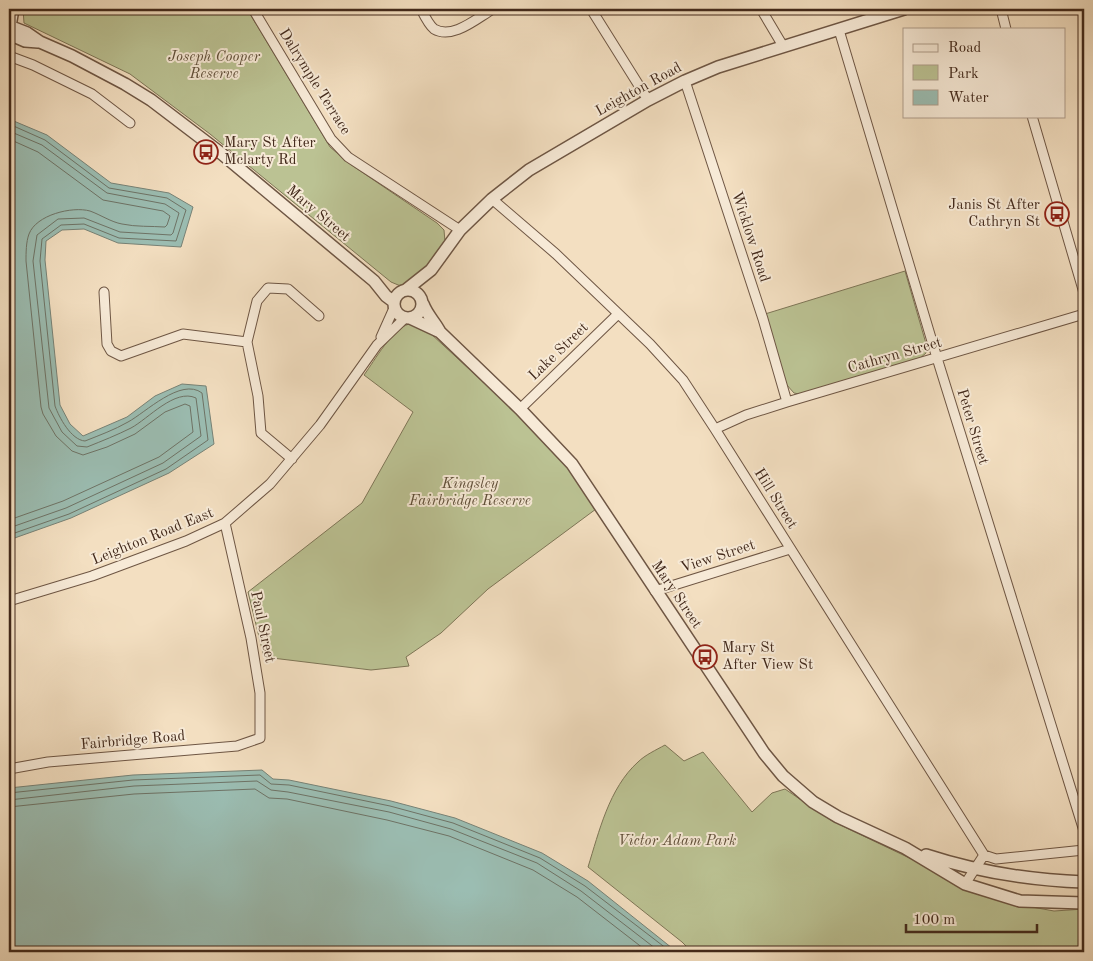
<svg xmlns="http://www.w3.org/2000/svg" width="1093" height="961" font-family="'Old Standard TT',serif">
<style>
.green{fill:#bbc293;stroke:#7e7657}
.water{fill:#9bbdb2;stroke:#778276}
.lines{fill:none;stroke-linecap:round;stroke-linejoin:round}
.shore{stroke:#6e7366;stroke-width:1}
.minor-casing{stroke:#6e5644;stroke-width:11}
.tertiary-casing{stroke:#6e5644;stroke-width:14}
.minor{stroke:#f7ead7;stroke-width:9}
.tertiary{stroke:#f7ead7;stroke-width:11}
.labels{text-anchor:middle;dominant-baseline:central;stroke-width:4;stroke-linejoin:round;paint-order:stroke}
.park-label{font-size:15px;font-style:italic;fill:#604f39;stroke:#f7ead7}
.street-label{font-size:15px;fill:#42291b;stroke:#f7ead7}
.poi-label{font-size:15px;fill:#42291b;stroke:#f7ead7;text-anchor:start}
</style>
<rect width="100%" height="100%" fill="#f3dfc1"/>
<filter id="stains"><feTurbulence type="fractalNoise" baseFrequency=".004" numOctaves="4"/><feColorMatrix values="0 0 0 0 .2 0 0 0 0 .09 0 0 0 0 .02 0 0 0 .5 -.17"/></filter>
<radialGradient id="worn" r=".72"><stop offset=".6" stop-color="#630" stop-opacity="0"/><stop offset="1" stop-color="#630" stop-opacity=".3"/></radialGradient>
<path class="green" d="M 23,9 L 247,9 L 330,147 L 350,164 L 437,223 L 444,230 L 445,242 L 418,279 L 403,287 L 391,282 L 210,134 L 130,74 L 24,23 Z
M 905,271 L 927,347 L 926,353 L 919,359 L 799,394 L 794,393 L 786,384 L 765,314 Z
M 409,324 L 414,324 L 430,333 L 506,403 L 555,451 L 579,483 L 596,509 L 488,589 L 441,633 L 406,657 L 409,666 L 371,670 L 264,657 L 248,592 L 362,503 L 413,412 L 364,375 C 375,360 392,329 409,324 Z
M 665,745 L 684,761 L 703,752 L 752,812 L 772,793 L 785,789 L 832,821 L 922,864 L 1021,905 L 1054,911 L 1084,909 L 1084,952 L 692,952 L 682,942 L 588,867 C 599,832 609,788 638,762 C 645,755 656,750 665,745 Z"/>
<path class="water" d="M 9,119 L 47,135 L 111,183 L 169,193 L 193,207 L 181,247 L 118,243 L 84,229 L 62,230 L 46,241 L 45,260 L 60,405 L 70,424 L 83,436 L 127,417 L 155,396 L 182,384 L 206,386 L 214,444 L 169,473 L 71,518 L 9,540 Z
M 262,770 L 273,779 L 289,780 L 391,801 L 455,818 L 542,853 L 588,881 L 677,952 L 9,952 L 9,788 L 133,775 Z"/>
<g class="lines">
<path class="shore" d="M 9,124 L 45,140 L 109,188 L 167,198 L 186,210 L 176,241 L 119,238 L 84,224 L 61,225 L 42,239 L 40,261 L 55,406 C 59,417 71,440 85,441 C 100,435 114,430 128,422 C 145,413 181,377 202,393 L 208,440 L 166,469 L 69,514 L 9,535
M 9,131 L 42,145 L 107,193 L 165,204 L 179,213 L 173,233 L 171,235 L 120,232 L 84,218 L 58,219 L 37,235 L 33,261 L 49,408 L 62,432 L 77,446 L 87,447 C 102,441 117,435 131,428 C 148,419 175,388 196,398 L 201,436 L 163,463 L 66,508 L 9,528
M 9,139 L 38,152 L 103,200 L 163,211 L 170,216 L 167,225 L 165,227 C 151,226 136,227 122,224 C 111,222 101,215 90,211 C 72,206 36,215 29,234 C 26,242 26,253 26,261 L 41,407 L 43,414 L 56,436 L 72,451 L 83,455 L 107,447 L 135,434 L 165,412 L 185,404 L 190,406 L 193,432 L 159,457 L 63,501 L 9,520
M 9,793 L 133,780 L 260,775 L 271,784 L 289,785 L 390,806 L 453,823 L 540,858 L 585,886 L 671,952
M 9,800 L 134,786 L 257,781 L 271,790 L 288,792 L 389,812 L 451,829 L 537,863 L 581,891 L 660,952
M 9,807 L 134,794 L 255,789 L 269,798 L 287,799 L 387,820 L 449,836 L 533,870 L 577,897 L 648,952"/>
<g class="minor-casing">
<path id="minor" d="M 253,9 L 331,139 L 348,157 L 460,230
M 421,9 C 424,15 429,25 434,29 C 453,40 477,18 493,9
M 591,9 L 648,100
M 761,9 L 783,46
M 1001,9 L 1006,29
M 839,30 L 937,358 L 1084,831
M 9,56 L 33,65 L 92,94 L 130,123
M 685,81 L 763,319 L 787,402
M 1032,116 L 1084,293
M 492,199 L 556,254 L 650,344 L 683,380 L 715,429 L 984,855
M 104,292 L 107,344 L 111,351 L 121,356 L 183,334 L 247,342
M 381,337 L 394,308
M 520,409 L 618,314
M 715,429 L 746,415 L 787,402 L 1084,314
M 292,459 L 261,433 L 258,396 L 247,342 L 257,301 L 268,288 L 288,289 L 319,316
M 655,591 L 790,549
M 9,601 L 92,576 L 186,541 L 225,523 L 270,484 L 320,425 L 377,345 L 405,318
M 9,769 L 48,762 L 237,746 L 260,738 L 260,693 L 251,638 L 225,523
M 965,884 L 984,855 L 996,859 L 1084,850"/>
</g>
<g class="tertiary-casing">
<path id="tertiary" d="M 9,26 L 27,33 L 40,42 L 72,56 L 125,84 L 151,100 L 222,154 L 374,281 L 386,296 L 394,302
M 9,32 L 13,9
M 9,34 L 25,41 L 38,42
M 407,289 L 431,270 L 460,230 L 492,199 L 529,170 L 648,100 L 685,81 L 718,67 L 904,9
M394 304a14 14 0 1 1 28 0a14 14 0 1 1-28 0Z
M 423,304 C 427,315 435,322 440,332 L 520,409 L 572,464 L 764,753 L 783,776 L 813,802 L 838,817 L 905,848 L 965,884 L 1020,901 L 1084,903
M 410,318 L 440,332
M 926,855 C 978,872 1029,880 1084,882"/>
</g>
<use href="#minor" class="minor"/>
<use href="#tertiary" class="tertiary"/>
</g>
<defs>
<g id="bus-ring" transform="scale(1.25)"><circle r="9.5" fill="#f7ead7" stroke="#8f2418" stroke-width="1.5"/><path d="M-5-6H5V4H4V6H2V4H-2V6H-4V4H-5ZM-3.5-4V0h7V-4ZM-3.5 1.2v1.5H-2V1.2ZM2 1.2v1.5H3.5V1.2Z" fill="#8f2418"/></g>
</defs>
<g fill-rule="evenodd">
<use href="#bus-ring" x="206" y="152"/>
<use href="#bus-ring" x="1057" y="214"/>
<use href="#bus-ring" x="705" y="657"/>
</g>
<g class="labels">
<g class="park-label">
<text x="214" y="57">Joseph Cooper<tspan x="214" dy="17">Reserve</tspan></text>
<text x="470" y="484">Kingsley<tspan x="470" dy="17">Fairbridge Reserve</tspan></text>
<text x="677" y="841">Victor Adam Park</text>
</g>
<g class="street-label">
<text transform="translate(314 82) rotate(58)">Dalrymple Terrace</text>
<text transform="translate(639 90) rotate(-29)">Leighton Road</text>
<text transform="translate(318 214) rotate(40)">Mary Street</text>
<text transform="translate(750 237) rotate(72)">Wicklow Road</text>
<text transform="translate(559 352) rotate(-44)">Lake Street</text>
<text transform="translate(895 356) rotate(-16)">Cathryn Street</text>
<text transform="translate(972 427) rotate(73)">Peter Street</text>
<text transform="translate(775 499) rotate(58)">Hill Street</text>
<text transform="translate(153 537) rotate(-22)">Leighton Road East</text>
<text transform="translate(718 557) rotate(-18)">View Street</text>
<text transform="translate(676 595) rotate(56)">Mary Street</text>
<text transform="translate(262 627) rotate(78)">Paul Street</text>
<text transform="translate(133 741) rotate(-5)">Fairbridge Road</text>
</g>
<g class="poi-label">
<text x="224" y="143">Mary St After<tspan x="224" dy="17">Mclarty Rd</tspan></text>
<text x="1040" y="205" text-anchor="end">Janis St After<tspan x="1040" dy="17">Cathryn St</tspan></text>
<text x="722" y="648">Mary St<tspan x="722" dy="17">After View St</tspan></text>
</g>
</g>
<rect width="1093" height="961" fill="none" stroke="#f3dfc1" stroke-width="30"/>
<rect x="10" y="10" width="1073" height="941" fill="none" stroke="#42291b" stroke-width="2.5"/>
<rect x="15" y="15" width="1063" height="931" fill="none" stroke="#42291b"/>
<rect x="903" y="28" width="162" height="90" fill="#f7ead7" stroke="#af9d8c"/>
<rect x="913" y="44" width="25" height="8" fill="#f7ead7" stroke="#af9d8c"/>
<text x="948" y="52" font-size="15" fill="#42291b">Road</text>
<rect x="913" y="65" width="25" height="15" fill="#bbc293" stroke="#af9d8c"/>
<text x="948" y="78" font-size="15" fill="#42291b">Park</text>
<rect x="913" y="90" width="25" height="15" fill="#9bbdb2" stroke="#af9d8c"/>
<text x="948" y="102" font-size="15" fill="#42291b">Water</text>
<path d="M906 924v8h131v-8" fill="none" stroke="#42291b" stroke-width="2.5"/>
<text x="913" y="924" font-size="15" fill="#42291b" stroke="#f7ead7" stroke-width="4" paint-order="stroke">100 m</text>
<rect width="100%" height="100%" filter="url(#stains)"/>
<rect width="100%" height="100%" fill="url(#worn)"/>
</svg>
